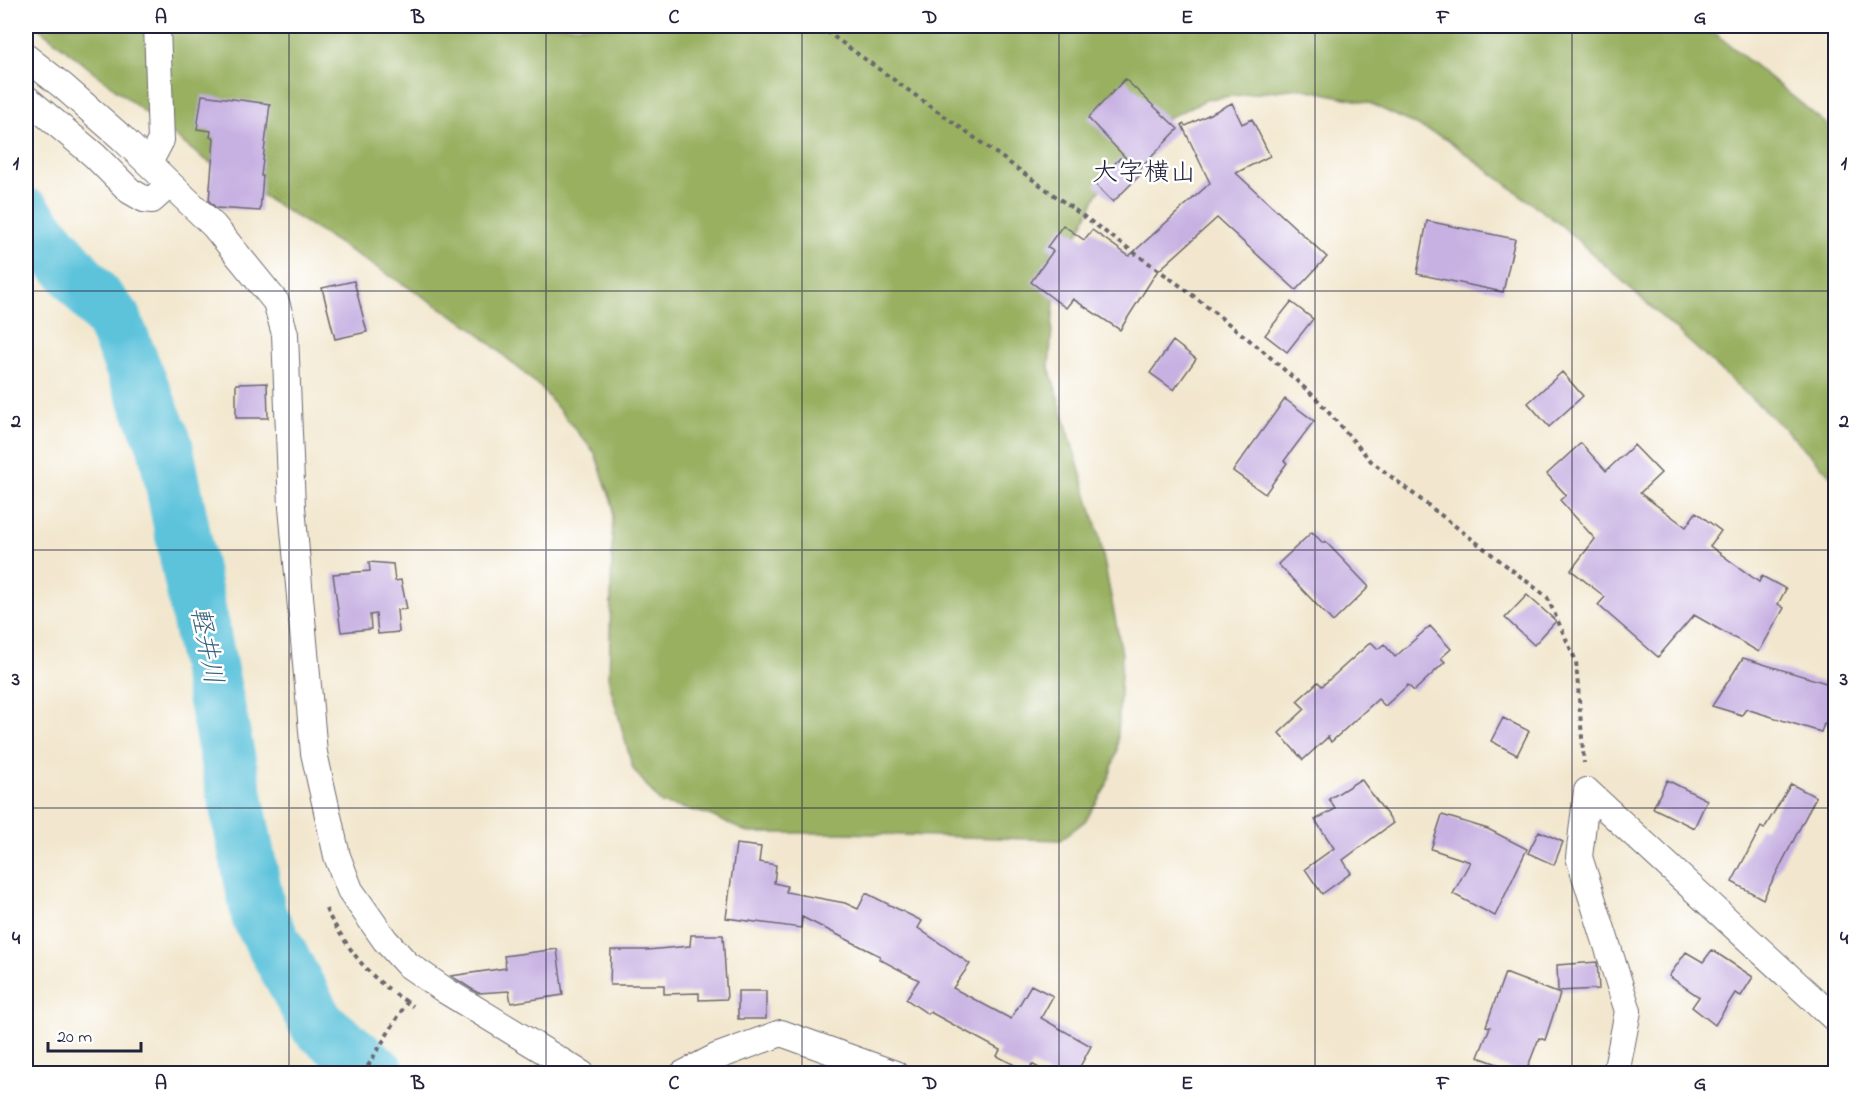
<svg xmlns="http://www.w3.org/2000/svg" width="1861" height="1099" font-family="'Indie Flower','Klee One',sans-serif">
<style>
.forest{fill:#98b061;stroke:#5d694e;stroke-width:1.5}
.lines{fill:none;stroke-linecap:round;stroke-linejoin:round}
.river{stroke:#5dc3db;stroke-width:56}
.building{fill:#c7b1e2}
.street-casing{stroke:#6b676e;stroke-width:28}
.path{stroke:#6b676e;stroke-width:4;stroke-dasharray:4.5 4.5;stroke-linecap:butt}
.street{stroke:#fff;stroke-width:26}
.grid{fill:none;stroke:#22223b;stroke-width:1.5;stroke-opacity:0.55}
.labels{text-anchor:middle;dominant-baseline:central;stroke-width:5;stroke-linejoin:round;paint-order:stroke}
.neighbourhood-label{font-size:26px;fill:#22223b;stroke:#fff}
.water-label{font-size:26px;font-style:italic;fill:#3a627b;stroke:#fff}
.neatline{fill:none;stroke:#22223b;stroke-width:2}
.grid-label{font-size:20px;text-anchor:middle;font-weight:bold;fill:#22223b}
</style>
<rect width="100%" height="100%" fill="#fff"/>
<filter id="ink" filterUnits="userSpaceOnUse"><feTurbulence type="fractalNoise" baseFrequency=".0167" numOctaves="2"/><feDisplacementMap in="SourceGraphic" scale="12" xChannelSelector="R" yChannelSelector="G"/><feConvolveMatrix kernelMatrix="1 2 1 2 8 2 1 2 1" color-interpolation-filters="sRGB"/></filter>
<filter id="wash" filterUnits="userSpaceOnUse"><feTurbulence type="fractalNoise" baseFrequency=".008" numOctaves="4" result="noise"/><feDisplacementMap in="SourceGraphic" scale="24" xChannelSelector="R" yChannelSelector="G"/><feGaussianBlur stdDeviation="1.35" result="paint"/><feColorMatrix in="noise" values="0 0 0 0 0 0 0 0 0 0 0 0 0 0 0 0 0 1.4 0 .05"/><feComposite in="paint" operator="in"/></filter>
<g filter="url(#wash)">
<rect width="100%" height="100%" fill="#f2e7ce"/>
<path class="forest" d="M 36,26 L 1706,26 L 1835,131 L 1835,480 L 1785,429 L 1562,226 L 1446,139 L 1369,103 L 1300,88 L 1208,99 L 1159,122 L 1098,193 L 1056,278 L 1049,367 L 1099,535 L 1122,654 L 1117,751 L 1106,787 L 1085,821 L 1060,840 L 844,833 L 749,833 L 707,814 L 661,803 L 633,769 L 609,682 L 613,506 L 595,453 L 541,388 L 470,326 L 201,157 Z"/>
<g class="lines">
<path class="river" d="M 26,216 L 113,319 L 165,445 L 259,916 L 317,1024 L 378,1074"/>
</g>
<g id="blocks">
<path class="building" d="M 1125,79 L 1178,129 L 1138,171 L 1088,118 Z
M 202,95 L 270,104 L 261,176 L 263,176 L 260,211 L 216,208 L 209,201 L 214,138 L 210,137 L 211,131 L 197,129 Z
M 1232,103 L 1242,124 L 1252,119 L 1270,156 L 1236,173 L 1327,257 L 1296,290 L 1217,218 L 1156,273 L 1120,330 L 1073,299 L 1066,308 L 1031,282 L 1053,251 L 1047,247 L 1063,225 L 1084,240 L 1092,230 L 1129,256 L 1210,183 L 1182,125 L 1183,124 L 1186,126 Z
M 1120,158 L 1139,176 L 1113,202 L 1095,184 Z
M 1427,221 L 1515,239 L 1503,292 L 1417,274 Z
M 354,281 L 367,332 L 335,339 L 322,288 Z
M 1291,302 L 1313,319 L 1287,352 L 1265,335 Z
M 1173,341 L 1196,359 L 1174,390 L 1150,373 Z
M 1562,372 L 1583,396 L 1549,427 L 1528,403 Z
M 267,383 L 268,418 L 236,418 L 236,384 Z
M 1285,399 L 1314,421 L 1284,461 L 1287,463 L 1265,494 L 1233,471 Z
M 1581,443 L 1606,471 L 1634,445 L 1661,473 L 1640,493 L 1686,527 L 1696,512 L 1721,531 L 1710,546 L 1759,582 L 1762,576 L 1786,589 L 1778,604 L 1784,608 L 1759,652 L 1694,615 L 1658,657 L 1598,605 L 1605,597 L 1571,570 L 1595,539 L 1560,500 L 1566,495 L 1547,474 Z
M 1312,532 L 1323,543 L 1325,541 L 1369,587 L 1333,622 L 1278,564 Z
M 369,562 L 393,564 L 395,581 L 401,580 L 407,609 L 397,610 L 399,632 L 378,634 L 376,614 L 370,615 L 371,629 L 341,632 L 333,574 L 370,571 Z
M 1527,595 L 1556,621 L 1534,645 L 1505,618 Z
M 1430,626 L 1451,649 L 1441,658 L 1445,662 L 1414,691 L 1408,685 L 1385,706 L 1378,699 L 1331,742 L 1328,737 L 1303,760 L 1279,733 L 1305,709 L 1297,701 L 1318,682 L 1322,686 L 1371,642 L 1378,649 L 1384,644 L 1395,657 Z
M 1743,658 L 1836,686 L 1836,728 L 1824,724 L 1821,732 L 1746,709 L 1742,715 L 1712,706 Z
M 1503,718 L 1529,731 L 1517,755 L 1491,741 Z
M 1361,779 L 1393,823 L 1343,860 L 1351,873 L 1322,894 L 1305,869 L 1334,848 L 1315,820 L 1335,809 L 1329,799 Z
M 1667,780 L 1707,800 L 1694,828 L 1653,808 Z
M 1791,784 L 1816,797 L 1763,899 L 1732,882 L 1761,827 L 1764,829 Z
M 1442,815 L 1488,829 L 1527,849 L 1495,916 L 1453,894 L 1470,862 L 1431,849 Z
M 1539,831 L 1563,842 L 1554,865 L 1528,853 Z
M 736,844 L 761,847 L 759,862 L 776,865 L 774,883 L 787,886 L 786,892 L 845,903 L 858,909 L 866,893 L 922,921 L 918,928 L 970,964 L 953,988 L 1011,1019 L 1031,985 L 1053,996 L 1041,1018 L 1091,1046 L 1076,1074 L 1049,1074 L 1032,1064 L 1028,1072 L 997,1056 L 1000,1050 L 930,1012 L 928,1014 L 906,999 L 919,980 L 879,959 L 880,956 L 802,917 L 801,928 L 726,918 Z
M 691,935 L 723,935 L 727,999 L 699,1000 L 699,993 L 664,994 L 664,985 L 610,985 L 611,950 L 647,950 L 690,946 Z
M 557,949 L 563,995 L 511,1003 L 509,991 L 478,993 L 451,976 L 506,968 L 504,956 Z
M 1712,950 L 1753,977 L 1741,996 L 1735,993 L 1715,1025 L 1692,1007 L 1699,997 L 1669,976 L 1686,952 L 1703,962 Z
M 1597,962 L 1599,989 L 1558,991 L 1557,965 Z
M 1505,973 L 1560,994 L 1545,1040 L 1539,1038 L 1525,1074 L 1478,1057 L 1490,1027 L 1486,1026 Z
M 738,991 L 766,991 L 766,1019 L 738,1019 Z"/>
</g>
</g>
<g filter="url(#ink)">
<use href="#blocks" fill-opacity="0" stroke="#6b676e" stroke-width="1.5"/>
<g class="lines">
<g class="street-casing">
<path id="street" d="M 26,57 L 64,87 L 122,138 L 214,226 L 276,302 L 285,334 L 292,507 L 314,753 L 337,856 L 350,890 L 385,940 L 407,964 L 446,991 L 582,1074
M 26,98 L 94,155 L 130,191 L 144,199 L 152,200 L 170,184
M 149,163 L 161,140 L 157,26
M 1587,791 L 1836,1020
M 1587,791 L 1579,857 L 1628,1011 L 1616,1074
M 683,1074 L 716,1057 L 781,1033 L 895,1074"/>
</g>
<path class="path" d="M 819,26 L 1182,287 L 1262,350 L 1316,398 L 1371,461 L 1547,597 L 1576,661 L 1584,763
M 326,909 L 329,916 C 346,943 362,970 389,989
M 395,994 L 407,1002
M 363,1074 L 407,1002 L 413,1006"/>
<use href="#street" class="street"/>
</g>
</g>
<path class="grid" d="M 289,26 L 289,1074M 546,26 L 546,1074M 802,26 L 802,1074M 1059,26 L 1059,1074M 1315,26 L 1315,1074M 1572,26 L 1572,1074M 26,291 L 1836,291M 26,550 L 1836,550M 26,808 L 1836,808"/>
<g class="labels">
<g class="neighbourhood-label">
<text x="1144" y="174">大字横山</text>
</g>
<g class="water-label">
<text transform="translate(205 646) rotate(79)">軽井川</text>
</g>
</g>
<rect width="1861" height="1099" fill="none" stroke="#fff" stroke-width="66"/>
<path d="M48 1042v9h93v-9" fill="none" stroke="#22223b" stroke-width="3"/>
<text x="57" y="1042" font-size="18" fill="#22223b" stroke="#ffffff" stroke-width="4.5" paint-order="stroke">20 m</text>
<rect x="33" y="33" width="1795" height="1033" class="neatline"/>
<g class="grid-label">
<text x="161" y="23">A</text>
<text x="418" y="23">B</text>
<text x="674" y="23">C</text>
<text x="930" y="23">D</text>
<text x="1187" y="23">E</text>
<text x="1443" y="23">F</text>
<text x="1700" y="23">G</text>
<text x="16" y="169">1</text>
<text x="1844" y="169">1</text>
<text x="16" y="427">2</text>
<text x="1844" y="427">2</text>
<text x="16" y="685">3</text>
<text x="1844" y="685">3</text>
<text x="16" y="944">4</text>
<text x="1844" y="944">4</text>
<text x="161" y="1089">A</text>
<text x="418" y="1089">B</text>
<text x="674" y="1089">C</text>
<text x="930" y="1089">D</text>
<text x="1187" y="1089">E</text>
<text x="1443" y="1089">F</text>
<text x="1700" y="1089">G</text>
</g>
</svg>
